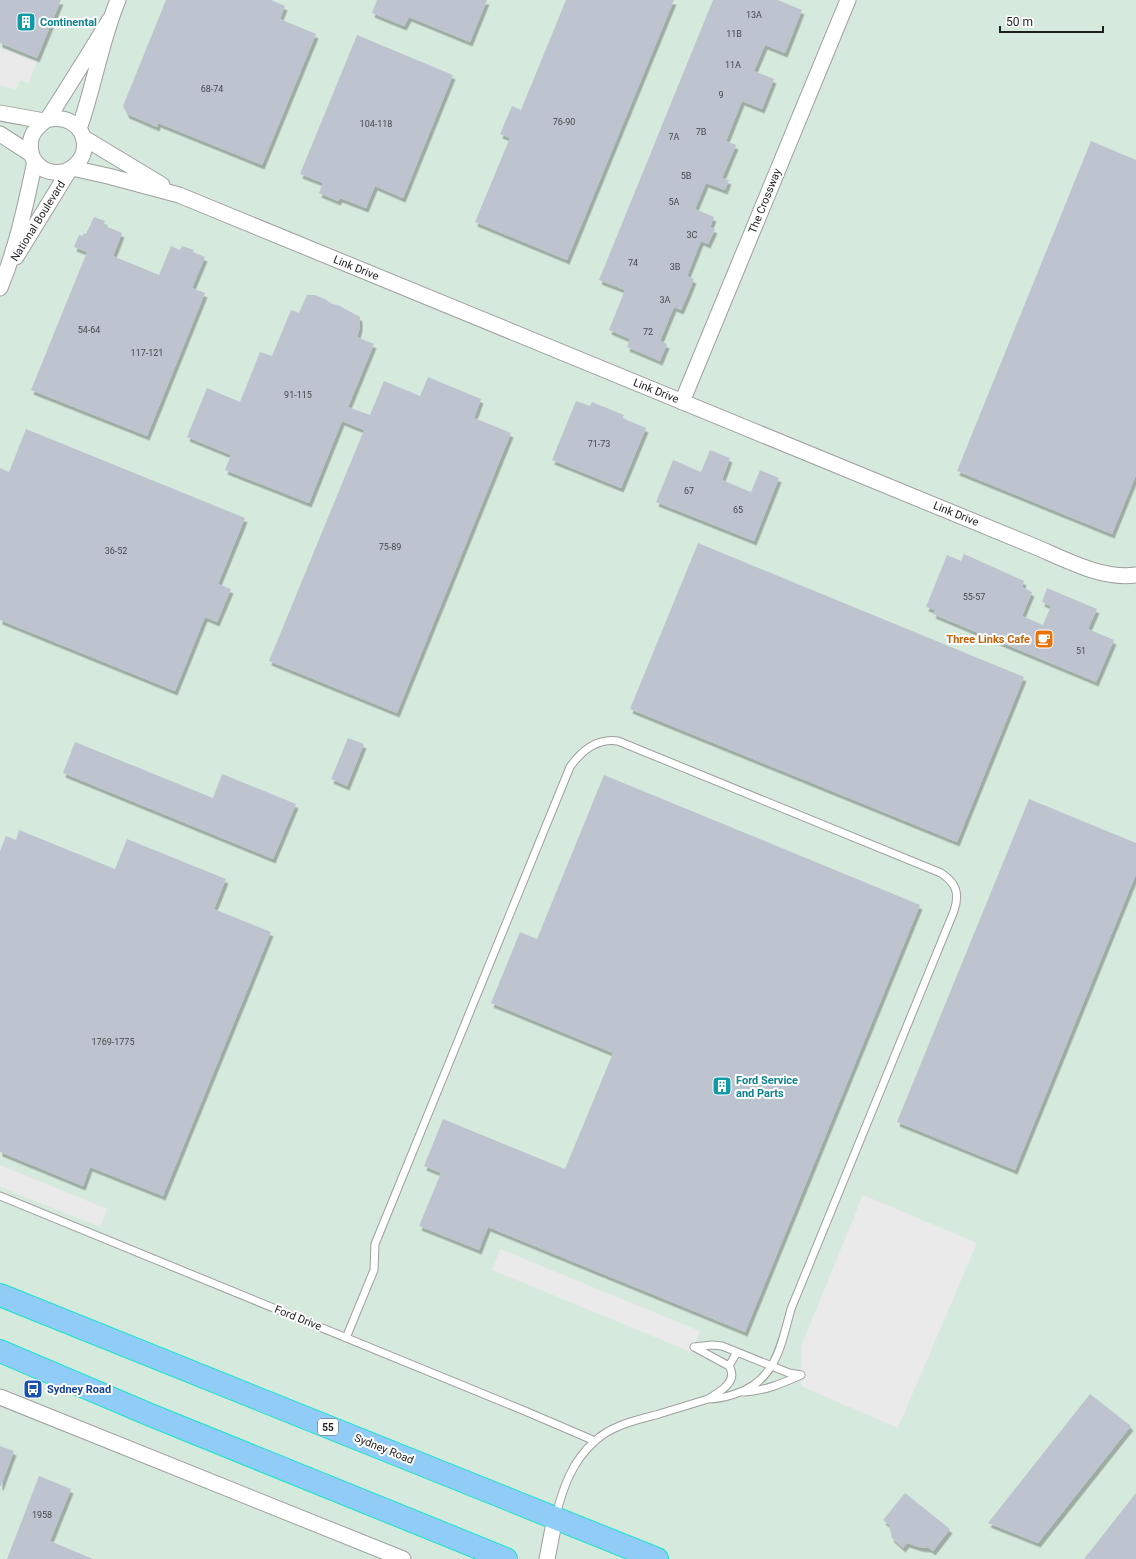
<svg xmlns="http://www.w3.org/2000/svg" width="1136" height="1559" font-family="Roboto,sans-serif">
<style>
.industrial{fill:#d6e9dd}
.parking{fill:#eaeaea}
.building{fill:#bdc4d0;filter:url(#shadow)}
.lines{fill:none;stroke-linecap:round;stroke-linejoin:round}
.service-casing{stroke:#9f9f9f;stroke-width:9}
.minor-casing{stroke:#9f9f9f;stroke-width:17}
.trunk-casing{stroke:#1ae5cb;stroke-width:24}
.service{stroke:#fff;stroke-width:7}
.minor{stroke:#fff;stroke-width:15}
.trunk{stroke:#90ccf6;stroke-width:22}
.labels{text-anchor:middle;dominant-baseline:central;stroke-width:4;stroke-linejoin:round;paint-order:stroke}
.number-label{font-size:9px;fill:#46484a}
.shield{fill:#fff;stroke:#626262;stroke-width:1}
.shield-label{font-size:10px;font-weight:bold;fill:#1e1e1e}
.culture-label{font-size:11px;font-weight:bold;fill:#0d838f;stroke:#fff;text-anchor:start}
.street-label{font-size:11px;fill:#1e1e1e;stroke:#fff}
.food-label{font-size:11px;font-weight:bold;fill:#c56008;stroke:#fff;text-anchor:end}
.transit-label{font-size:11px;font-weight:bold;fill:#164399;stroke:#fff;text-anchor:start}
</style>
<defs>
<filter id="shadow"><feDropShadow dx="2.5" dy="4.5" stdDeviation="0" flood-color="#0004"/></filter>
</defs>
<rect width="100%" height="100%" fill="#e4e5f0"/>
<path class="industrial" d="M 0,0 L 1136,0 L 1136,1559 L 0,1559 Z"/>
<path class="parking" d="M 0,48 L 37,61 L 29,83 L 20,80 L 16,90 L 0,85 Z
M 0,1165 L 107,1209 L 100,1227 L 0,1187 Z
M 863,1195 L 977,1243 L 898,1428 L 801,1386 L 802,1344 Z
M 500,1249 L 700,1331 L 691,1352 L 492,1270 Z"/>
<path class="building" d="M 0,0 L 61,0 L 37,58 L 0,43 Z
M 166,0 L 271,0 L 285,6 L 280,19 L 316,34 L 262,165 L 158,123 L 157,127 L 127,114 L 123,106 Z
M 377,0 L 487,0 L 470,42 L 409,17 L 404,26 L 372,13 Z
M 566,0 L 674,0 L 567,260 L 475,222 L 510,138 L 500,134 L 512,106 L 521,110 Z
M 713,0 L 778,0 L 802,10 L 785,53 L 765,45 L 754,71 L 774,79 L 762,109 L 742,101 L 726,141 L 736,145 L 722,178 L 729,180 L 725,190 L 706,183 L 695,209 L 714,217 L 710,227 L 715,229 L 708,244 L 701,241 L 687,276 L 694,279 L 688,294 L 681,310 L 674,307 L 660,341 L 667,344 L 660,361 L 627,347 L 630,339 L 609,330 L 625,290 L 599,280 Z
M 357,35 L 453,75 L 403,198 L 375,186 L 366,208 L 340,198 L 338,201 L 319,193 L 323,183 L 300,174 Z
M 1091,141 L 1136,160 L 1136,475 L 1112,534 L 957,471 Z
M 94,217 L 105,221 L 103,225 L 122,233 L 113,256 L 159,275 L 171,246 L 180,250 L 182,246 L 194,250 L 193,252 L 205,257 L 192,288 L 205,293 L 147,436 L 31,390 L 87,252 L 74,247 L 79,235 L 82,236 L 84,233 L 86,234 Z
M 307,295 L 315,295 L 325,299 L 332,304 L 338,305 L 360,317 L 360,327 L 357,337 L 374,344 L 348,407 L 370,415 L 384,381 L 420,396 L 428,377 L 481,399 L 474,418 L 511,433 L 397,713 L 269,661 L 364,430 L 342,421 L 309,503 L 225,470 L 231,455 L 187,437 L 207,388 L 240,402 L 260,352 L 272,356 L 291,310 L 299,313 Z
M 576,401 L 590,406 L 592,402 L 624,415 L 622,418 L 646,428 L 621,488 L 552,460 Z
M 26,429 L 245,518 L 218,584 L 231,589 L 217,622 L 205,617 L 175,691 L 0,620 L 0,468 L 9,472 Z
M 710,450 L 730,458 L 722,480 L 751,492 L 760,470 L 779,478 L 754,541 L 656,502 L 673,460 L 701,472 Z
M 698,543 L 1024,677 L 957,842 L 630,709 Z
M 964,554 L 1024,581 L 1022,587 L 1032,592 L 1022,616 L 1043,625 L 1051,606 L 1042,602 L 1047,588 L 1097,609 L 1088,629 L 1114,640 L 1096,682 L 933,614 L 935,610 L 926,607 L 947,555 L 961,561 Z
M 348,738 L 364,744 L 347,786 L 331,779 Z
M 75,742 L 213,798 L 222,774 L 296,804 L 273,859 L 63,773 Z
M 604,775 L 920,905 L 745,1332 L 488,1227 L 479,1250 L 419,1226 L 441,1173 L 424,1166 L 443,1119 L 565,1169 L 613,1053 L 491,1003 L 520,932 L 537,939 Z
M 1029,799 L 1136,843 L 1136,874 L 1015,1170 L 897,1122 Z
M 19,830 L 115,869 L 127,839 L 226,879 L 214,909 L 271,932 L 163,1196 L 90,1167 L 83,1186 L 0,1152 L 0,851 L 6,836 L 16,840 Z
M 1090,1394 L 1131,1426 L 1038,1543 L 988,1523 Z
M 0,1446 L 14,1451 L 1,1486 L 0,1486 Z
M 39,1476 L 71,1489 L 50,1541 L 93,1559 L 7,1559 Z
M 905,1493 L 950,1529 L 933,1551 L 929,1548 L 919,1547 L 907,1543 L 903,1548 L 892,1538 L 889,1525 L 883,1520 Z
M 1136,1493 L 1136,1559 L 1084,1559 Z"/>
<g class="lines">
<g class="service-casing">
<path id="service" d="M 0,1196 L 525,1411 L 595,1441
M 346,1338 L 374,1270 L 375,1244 L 570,767 C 582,750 597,738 618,741 L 941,873 C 956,883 960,893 954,911 L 791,1309 C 781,1345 776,1381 735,1394 C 726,1397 718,1399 708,1399
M 694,1347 L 712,1345 L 722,1346 L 789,1373 L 801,1375
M 729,1366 L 737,1352
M 744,1392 C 765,1391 783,1383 801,1375
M 556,1515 C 563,1488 572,1461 595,1441 C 612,1425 637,1420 659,1414 C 675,1409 692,1404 708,1399 C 720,1392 739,1381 729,1366 L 694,1347"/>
</g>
<g class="minor-casing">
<path id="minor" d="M 0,113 L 44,121
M 46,120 C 85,110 99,157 66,171 C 60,173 52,173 45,170 C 38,166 32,160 31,152 C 30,146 30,139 33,134 C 36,127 42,124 47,119 C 50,116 52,112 54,109 C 73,79 92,49 110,19
M 79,129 C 94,87 101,41 118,0
M 0,134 L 31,154
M 84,138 L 162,185
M 72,168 L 108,176 L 179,195 L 1031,545 C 1063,558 1101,580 1136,575
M 16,257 L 70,169
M 0,288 C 17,247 26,203 35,161
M 682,402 L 848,0
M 0,1397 L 403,1559
M 547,1559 L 555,1518"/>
</g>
<g class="trunk-casing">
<path id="trunk" d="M 0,1295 L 657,1559
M 0,1351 L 148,1414 L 506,1559"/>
</g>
<use href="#service" class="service"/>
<use href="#minor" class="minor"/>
<use href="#trunk" class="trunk"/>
</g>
<defs>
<g id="building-square" transform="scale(1)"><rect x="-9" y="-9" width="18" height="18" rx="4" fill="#0f9aa8" stroke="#fff"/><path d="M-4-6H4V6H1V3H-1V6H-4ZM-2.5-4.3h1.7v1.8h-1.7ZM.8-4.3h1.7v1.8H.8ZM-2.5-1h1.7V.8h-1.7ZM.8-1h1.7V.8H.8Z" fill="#fff"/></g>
<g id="cafe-square" transform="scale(1)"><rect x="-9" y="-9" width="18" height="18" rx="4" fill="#e8710a" stroke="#fff"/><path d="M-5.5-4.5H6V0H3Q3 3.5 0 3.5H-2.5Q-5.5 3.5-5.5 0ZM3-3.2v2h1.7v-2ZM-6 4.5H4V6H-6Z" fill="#fff"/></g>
<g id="bus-square" transform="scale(1)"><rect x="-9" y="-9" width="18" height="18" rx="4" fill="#1a4fb4" stroke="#fff"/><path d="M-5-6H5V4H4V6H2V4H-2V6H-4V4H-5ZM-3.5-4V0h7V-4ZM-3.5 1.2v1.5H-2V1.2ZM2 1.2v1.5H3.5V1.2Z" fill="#fff"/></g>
</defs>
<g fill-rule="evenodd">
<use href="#building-square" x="26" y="22"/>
<use href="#cafe-square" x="1044" y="639"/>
<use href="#building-square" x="722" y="1086"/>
<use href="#bus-square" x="33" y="1389"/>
</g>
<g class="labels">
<g class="number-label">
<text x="754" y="15">13A</text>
<text x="734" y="34">11B</text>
<text x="733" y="65">11A</text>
<text x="212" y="89">68-74</text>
<text x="721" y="95">9</text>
<text x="564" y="122">76-90</text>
<text x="376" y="124">104-118</text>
<text x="701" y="132">7B</text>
<text x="674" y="137">7A</text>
<text x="686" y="176">5B</text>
<text x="674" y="202">5A</text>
<text x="692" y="235">3C</text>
<text x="633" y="263">74</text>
<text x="675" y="267">3B</text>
<text x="665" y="300">3A</text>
<text x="89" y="330">54-64</text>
<text x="648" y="332">72</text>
<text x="147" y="353">117-121</text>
<text x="298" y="395">91-115</text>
<text x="599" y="444">71-73</text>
<text x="689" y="491">67</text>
<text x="738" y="510">65</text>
<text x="390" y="547">75-89</text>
<text x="116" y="551">36-52</text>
<text x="974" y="597">55-57</text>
<text x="1081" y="651">51</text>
<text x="113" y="1042">1769-1775</text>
<text x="42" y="1515">1958</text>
</g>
<rect class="shield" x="318" y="1419" width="20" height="16" rx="3"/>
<g class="shield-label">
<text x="328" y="1427">55</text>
</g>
<g class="culture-label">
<text x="40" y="22">Continental</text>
<text x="736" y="1080">Ford Service<tspan x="736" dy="13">and Parts</tspan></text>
</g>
<g class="street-label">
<text transform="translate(765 201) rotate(-68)">The Crossway</text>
<text transform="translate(38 221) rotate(-58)">National Boulevard</text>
<text transform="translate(356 268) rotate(22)">Link Drive</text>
<text transform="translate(656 391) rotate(22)">Link Drive</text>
<text transform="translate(956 514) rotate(22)">Link Drive</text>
<text transform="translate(298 1318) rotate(22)">Ford Drive</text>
<text transform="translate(384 1449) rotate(22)">Sydney Road</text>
</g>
<g class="food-label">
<text x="1030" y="639">Three Links Cafe</text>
</g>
<g class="transit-label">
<text x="47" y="1389">Sydney Road</text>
</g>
</g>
<path d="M1000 26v6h103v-6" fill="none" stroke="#1e1e1e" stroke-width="2"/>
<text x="1006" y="26" font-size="12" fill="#1e1e1e" stroke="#ffffff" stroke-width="3" paint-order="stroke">50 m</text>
</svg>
